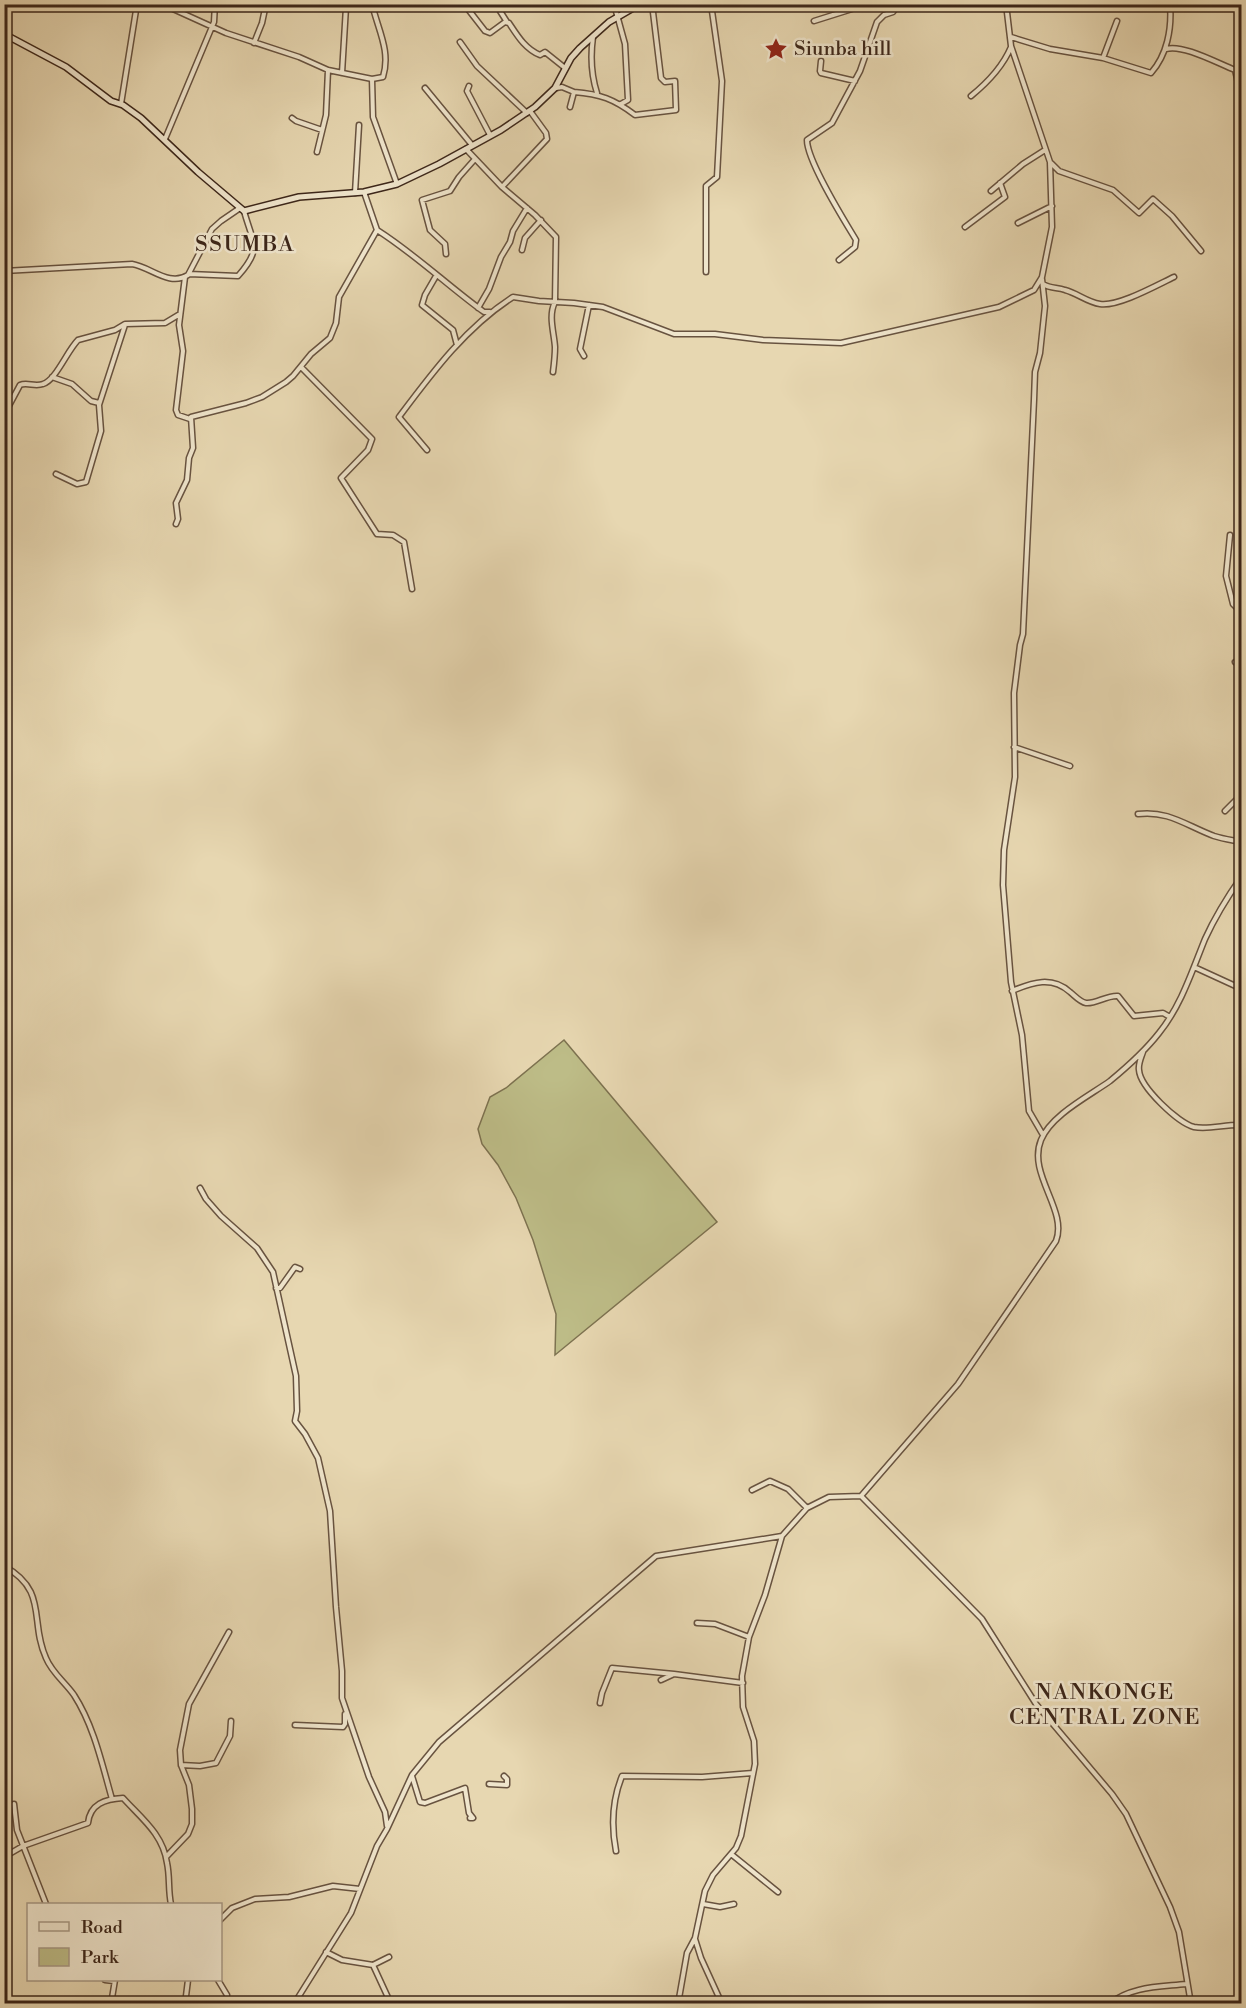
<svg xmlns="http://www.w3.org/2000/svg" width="1246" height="2008" font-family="'Libre Bodoni',serif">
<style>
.green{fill:#bdbc87;stroke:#7d7250;stroke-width:1.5}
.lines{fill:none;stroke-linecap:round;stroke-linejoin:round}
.street-casing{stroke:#685340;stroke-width:7}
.secondary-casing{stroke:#3d271a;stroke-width:8}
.street{stroke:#efe5cc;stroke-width:4}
.secondary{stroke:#efe5cc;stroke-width:5}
.labels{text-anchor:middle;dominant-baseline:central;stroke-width:5;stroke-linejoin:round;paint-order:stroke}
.poi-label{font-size:20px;fill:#3d271a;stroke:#efe5cc;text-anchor:start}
.quarter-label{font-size:22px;letter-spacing:1.5px;fill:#3d271a;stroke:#efe5cc}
</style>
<rect width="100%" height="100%" fill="#e7d7b1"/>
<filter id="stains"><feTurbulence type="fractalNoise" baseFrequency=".00333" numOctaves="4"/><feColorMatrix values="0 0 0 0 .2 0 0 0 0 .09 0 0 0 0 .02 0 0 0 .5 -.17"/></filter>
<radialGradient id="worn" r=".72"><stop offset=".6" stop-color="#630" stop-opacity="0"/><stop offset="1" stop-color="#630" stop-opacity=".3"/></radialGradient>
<path class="green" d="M 564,1040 L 717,1222 L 555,1355 L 556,1314 L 533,1240 L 516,1198 L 498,1165 L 482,1144 L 478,1129 L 490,1097 L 506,1088 Z"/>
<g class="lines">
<g class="street-casing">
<path id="street" d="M 162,4 L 226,33 L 299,57 L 328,70 L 372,79
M 372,4 C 378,30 391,51 383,77 L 372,79 L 373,117 L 397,184
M 464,4 L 485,31 L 490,33 L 505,22 L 509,23 C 517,35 525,49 540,55 L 545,52 L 565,68
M 501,4 L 500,11 L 507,22
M 614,4 L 625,44 L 628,100 L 621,104
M 814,21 L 868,4
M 593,37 C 590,58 591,74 597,93
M 1011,37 L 1050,49 L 1103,58 L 1151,73 C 1167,55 1172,29 1170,4
M 460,42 L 477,66 L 527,113
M 254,43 L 262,23 L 266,4
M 1166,49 C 1183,44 1217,63 1235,70 L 1241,96
M 1103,58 L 1117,21
M 821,61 L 820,71 L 821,73 L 855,81
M 1235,70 L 1242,69
M 342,73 L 346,7
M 469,86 L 467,91 L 490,135
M 425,88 L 472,145
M 556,88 L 562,87 L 574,92 L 570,107
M 574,92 C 600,94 614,99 635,115 L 676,110 L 675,81 L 665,82 L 661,78 L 652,4
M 971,96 C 987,83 1003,66 1011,47
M 121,104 L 137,4
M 292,118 L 296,121 L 322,130
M 165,139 L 214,22 L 215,4
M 466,149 L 502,187 L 535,215 L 556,237 L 555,302 C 548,316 554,332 555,347 C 555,355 554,364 553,372
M 317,152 L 326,115 L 328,70
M 1051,163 L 1059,171 L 1113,190 L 1139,213 L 1153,199 L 1172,216 L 1201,251
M 502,187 L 547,139 L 546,133 L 530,111
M 991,191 L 1023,164 L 1045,150
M 355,193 L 359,125
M 1018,223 L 1052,206
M 965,227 L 1005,197 L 1000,183
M 377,230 C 415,254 448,286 484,312 L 490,312
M 522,250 L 525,238 L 541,220
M 446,254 L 445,244 L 430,230 L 422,200 L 450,191 L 459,177 L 475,159
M 839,260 L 855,247 L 856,240 C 844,220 807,161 807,140 L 832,123 L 860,71 L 877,22 L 884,15 L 893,12 L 899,4
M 4,271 L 132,264 C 151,267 169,287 188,275 L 212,229 L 221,221 L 240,208
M 706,272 L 706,186 L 717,177 L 722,81 L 711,4
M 189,274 L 238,276 C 263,248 253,244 244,211
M 436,276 L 425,295 L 422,305 L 453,330 L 457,345
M 185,277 L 179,325 L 183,351 L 176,410 L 178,415 L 190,419
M 1042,279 L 1045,306 L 1040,353 L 1035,372 L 1034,400 L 1023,634 L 1020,645 L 1014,693 L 1015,777 L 1004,850 L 1003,885 L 1011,982 L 1022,1035 L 1029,1111 L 1043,1135
M 1043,284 C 1051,289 1057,287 1065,290 C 1077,293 1087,302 1100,304 C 1118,307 1157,285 1174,277
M 478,308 L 489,289 L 501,257 L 510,242 L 513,231 L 527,208
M 584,356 L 580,349 L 589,305
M 301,367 L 372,439 L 368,450 L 341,478 L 377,534 L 393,535 L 404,542 L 412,589
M 52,377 L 72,384 L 91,401 L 99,403
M 4,415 L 20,385 C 27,382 35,387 43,384 C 56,380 67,351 78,340 L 115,330 L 125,324 L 165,323 L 180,314
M 427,450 L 399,417 C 432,373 466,327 513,297 L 539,301 L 574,303 L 603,307 L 674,334 L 715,334 L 763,340 L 841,343 L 999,307 L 1034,290 L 1042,277 L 1052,227 L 1050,162 L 1011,46 L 1006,4
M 56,474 L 77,484 L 86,482 L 101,431 L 99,405 L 125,325
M 176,524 L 178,519 L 176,503 L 187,480 L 189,458 L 193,448 L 191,417 L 246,403 L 262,397 L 286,382 L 293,376 L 311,354 L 330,338 L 336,323 L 339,297 L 377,230 L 364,192
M 1230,535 L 1226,576 L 1233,604 L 1236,607 L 1242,606
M 1235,662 L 1242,659
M 1014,747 L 1070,766
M 1225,811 L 1236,800 L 1242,798
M 1138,814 C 1168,810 1187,826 1214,836 C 1223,839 1232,840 1242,842
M 1194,967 L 1242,989
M 1012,991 C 1033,982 1052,976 1070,992 C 1075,996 1080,1002 1086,1003 C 1096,1004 1107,995 1118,996 L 1134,1016 L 1163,1013 L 1170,1017
M 1143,1052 C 1141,1058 1138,1064 1139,1070 C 1140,1087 1178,1123 1194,1127 C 1209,1130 1226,1124 1242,1125
M 200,1188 L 206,1199 L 221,1216 L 257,1248 L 273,1272 L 296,1376 L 297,1411 L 295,1421 L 305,1434 L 318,1458 L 330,1511 L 336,1607 L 342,1671 L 342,1698 L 369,1777 L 385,1812 L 387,1826
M 276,1288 L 280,1288 L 295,1267 L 300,1269
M 752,1490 L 770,1481 L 788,1489 L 807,1508
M 861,1496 L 982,1619 L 1036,1704 L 1112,1794 L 1126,1814 L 1170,1907 L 1179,1932 L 1191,2004
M 4,1566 C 49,1591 29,1621 46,1658 C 52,1673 65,1682 74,1695 C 94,1726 102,1764 112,1799
M 697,1623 L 715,1624 L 749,1637
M 661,1680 L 674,1674 L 743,1683
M 600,1703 L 602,1693 L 612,1668 L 674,1674
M 295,1725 L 343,1727 L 345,1724 L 345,1714
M 181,1765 L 200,1766 L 216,1763 L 230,1736 L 231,1721
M 412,1776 L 420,1802 L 425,1803 L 465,1788 L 469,1813 L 473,1818 L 470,1818
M 489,1784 L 507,1785 L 507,1779 L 504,1776
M 14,1804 L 17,1830 L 46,1904
M 616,1851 C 611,1825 612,1801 622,1776 L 702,1777 L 753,1773
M 731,1854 L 778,1892
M 4,1857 L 23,1846 L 88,1823 C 90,1804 105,1799 123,1798 C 141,1818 163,1834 167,1863 C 170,1876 168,1891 171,1904
M 166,1857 L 188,1834 L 192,1824 L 192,1809 L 189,1785 L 181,1765 L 180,1750 L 189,1704 L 229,1632
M 703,1904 L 720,1907 L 734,1904
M 220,1920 L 232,1908 L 255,1899 L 289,1897 L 333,1886 L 360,1889
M 695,1939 L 701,1958 L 722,2004
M 326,1952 L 342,1960 L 373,1965 L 389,1957
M 373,1965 L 391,2004
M 105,1980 L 114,1981
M 218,1980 L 227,1995 L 227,2004
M 111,2004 L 115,1980
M 185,2004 L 188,1980
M 294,2004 L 351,1913 L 377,1846 L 387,1829 L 412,1775 L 439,1742 L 656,1556 L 782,1536 L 807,1508 L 829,1497 L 861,1496 L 958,1384 L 1056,1241 C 1068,1210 1027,1174 1041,1140 C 1051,1115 1089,1096 1110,1081 C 1127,1067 1145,1051 1159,1033 C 1181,1006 1192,971 1205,939 C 1215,917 1228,896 1242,876
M 678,2004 L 687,1953 L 695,1938 L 705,1891 L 713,1875 L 736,1848 L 741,1836 L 755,1764 L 754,1741 L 743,1707 L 742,1676 L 749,1637 L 765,1595 L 782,1536
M 1109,2004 C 1131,1986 1160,1987 1186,1984"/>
</g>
<g class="secondary-casing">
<path id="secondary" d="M 4,34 L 66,67 L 111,101 L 123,105 L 141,118 L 198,172 L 244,211 L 299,197 L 364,192 L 397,184 L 439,164 L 501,130 L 535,107 L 555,88 L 571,58 L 580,48 L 609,22 L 640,4"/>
</g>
<use href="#street" class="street"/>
<use href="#secondary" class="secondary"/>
</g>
<defs>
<g id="sight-bare" transform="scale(1.8)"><path d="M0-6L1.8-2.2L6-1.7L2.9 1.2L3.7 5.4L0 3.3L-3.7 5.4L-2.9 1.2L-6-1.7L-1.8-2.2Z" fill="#8f2418" stroke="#efe5cc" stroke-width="2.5" paint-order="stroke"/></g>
</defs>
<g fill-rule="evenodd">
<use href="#sight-bare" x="776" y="49"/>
</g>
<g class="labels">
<g class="poi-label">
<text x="794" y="49">Siunba hill</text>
</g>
<g class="quarter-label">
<text x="245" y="244">SSUMBA</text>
<text x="1105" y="1692">NANKONGE<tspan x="1105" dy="25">CENTRAL ZONE</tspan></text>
</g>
</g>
<rect width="1246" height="2008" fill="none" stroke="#e7d7b1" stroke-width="24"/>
<rect x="6" y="6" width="1234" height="1996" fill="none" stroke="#3d271a" stroke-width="3"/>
<rect x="12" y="12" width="1222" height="1984" fill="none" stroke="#3d271a" stroke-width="1.5"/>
<rect x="27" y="1903" width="195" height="78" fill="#efe5cc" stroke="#a89985" stroke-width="1.5"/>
<rect x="39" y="1922" width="30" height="9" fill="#efe5cc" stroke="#a89985" stroke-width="1.5"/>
<text x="81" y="1933" font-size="18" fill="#3d271a">Road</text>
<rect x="39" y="1948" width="30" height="18" fill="#bdbc87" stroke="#a89985" stroke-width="1.5"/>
<text x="81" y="1963" font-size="18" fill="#3d271a">Park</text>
<rect width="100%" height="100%" filter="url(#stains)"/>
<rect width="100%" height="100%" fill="url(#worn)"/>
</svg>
